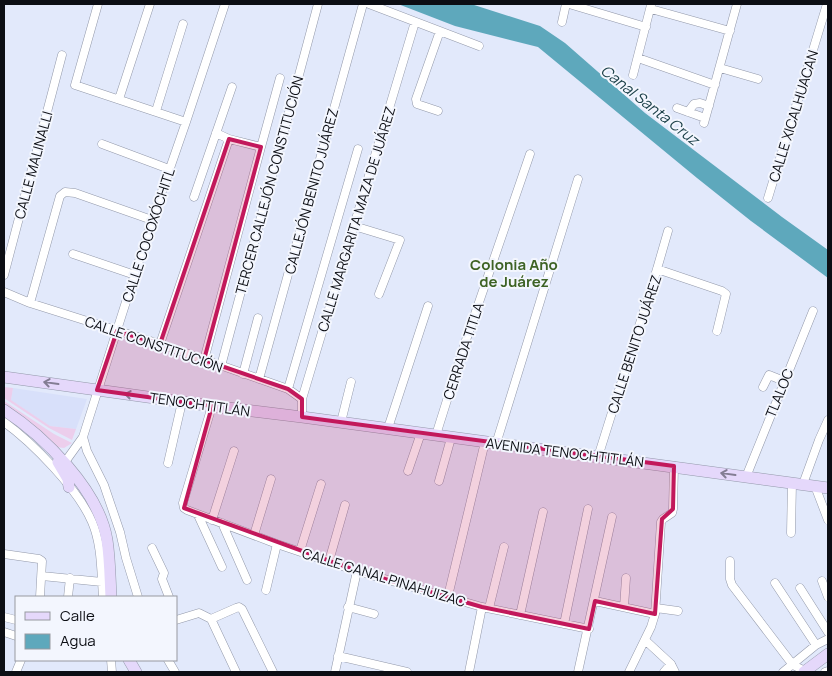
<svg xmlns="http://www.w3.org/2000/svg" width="832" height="676" font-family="Manrope,sans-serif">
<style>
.built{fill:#d8e0fa}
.green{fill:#ecceec}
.water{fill:#5ea8bc}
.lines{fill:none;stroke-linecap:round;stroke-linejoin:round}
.minor-casing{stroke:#9399aa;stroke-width:9}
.secondary-casing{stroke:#9399aa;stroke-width:12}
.minor{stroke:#fff;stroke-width:8}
.secondary{stroke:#e5d8fb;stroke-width:11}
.oneway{stroke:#837d93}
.marked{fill:#c2185b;fill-opacity:0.2;stroke:#c2185b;stroke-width:4;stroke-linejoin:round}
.labels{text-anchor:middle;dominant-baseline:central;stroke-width:4;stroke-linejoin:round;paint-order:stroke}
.street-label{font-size:14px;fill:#0c0e14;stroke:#f3f6fe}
.water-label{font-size:15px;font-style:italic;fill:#1e424b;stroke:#f3f6fe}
.neighbourhood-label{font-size:15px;font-weight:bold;fill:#3e6325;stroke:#f3f6fe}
</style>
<rect width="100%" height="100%" fill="#e2e9fb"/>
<path class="built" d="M 13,388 L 87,399 L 76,429 L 50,426 L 11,400 Z"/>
<path class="green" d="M 4,387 L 13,388 L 11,400 L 50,426 L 76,429 L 72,440 L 49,428 L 4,398 Z
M 4,401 L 54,434 L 72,443 L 64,448 L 56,447 L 26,419 L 4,404 Z"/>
<path class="water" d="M 398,4 L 471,4 L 540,26 L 565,43 L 645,113 L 782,217 L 828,250 L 828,278 L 751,221 L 697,178 L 538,47 L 455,26 Z"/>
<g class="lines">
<g class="minor-casing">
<path id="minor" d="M 98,4 L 75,85 L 186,122
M 369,4 L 479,46
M 569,4 L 646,27
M 651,9 L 730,31
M 562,22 L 566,4
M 638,58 L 715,85
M 720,68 L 758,79
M 633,75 L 651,5
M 119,99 L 150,4
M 677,108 L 705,118
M 156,111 L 183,24
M 438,111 L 417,104 L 416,99 L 440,31
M 688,112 L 694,104 L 700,103 L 709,106
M 704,123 L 737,4
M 216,133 L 229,139 L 261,147 L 280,78
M 102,144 L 169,169
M 194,197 L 232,87
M 768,198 L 827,4
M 354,226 L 400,240 L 379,294
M 73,254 L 135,275
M 657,269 L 722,291 L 726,294 L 717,331
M 4,275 L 62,55
M 4,292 L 30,303 L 160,344 L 288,389 L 302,399
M 30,303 L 60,196 L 65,192 L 75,193 L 152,220
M 160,344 L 229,139
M 204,360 L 261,147
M 221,366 L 318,4
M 243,374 L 258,318
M 259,379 L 363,4
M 763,387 L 769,375 L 784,381
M 288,389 L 358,149
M 212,406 L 183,503 L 184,508 L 187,510 L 277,544 L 357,571 L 482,607 L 589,629
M 302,417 L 302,399 L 415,22
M 4,422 C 33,443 78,489 92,522 C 102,545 101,572 103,597
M 341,422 L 351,382
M 388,428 L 428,306
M 436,435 L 465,343 L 530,154
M 83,437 L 87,451 L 104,485 L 120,532 L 126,558 L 138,597
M 496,444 L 578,179
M 598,457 L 657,269 L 668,231
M 65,462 L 83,437 L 152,220 L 186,122 L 225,4
M 168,463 L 182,402
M 408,471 L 421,433
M 746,477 L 813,311
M 439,481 L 451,438
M 803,484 L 819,440 L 828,420
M 815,486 L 828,520
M 198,515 L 222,567
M 212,520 L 234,451
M 222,523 L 247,580
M 791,533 L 792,483
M 254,535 L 271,479
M 152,548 L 164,573 L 162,579 L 169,597
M 300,551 L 321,484
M 4,554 L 39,559 L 42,561 L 40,597
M 329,561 L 345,505
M 730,561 L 730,579 L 732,585 L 793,665 L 805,671
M 42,576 L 102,582
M 822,581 L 828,597
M 775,583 L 816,645
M 800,588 L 828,632
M 266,590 L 277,544
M 448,596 L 485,442
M 68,597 L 70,578
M 595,601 L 655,614
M 348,607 L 374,614
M 624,607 L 626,578
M 489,608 L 504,547
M 656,608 L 678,611
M 520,615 L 543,512
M 4,617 L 16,620
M 211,619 L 236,608 L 239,607 L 242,609 L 273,672
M 176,620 L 199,613 L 211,619 L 236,672
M 564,624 L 588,509
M 4,632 L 16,636
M 645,640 L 671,664 L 675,672
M 338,656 L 407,672
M 111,660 L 112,672
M 168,660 L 175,672
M 16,672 L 21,660
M 335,672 L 357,571
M 469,672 L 482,607
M 578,672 L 612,517
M 629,672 L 651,627 L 655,614 L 661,522 L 663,519 L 672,513 L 673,509 L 674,466
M 664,672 L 671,664
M 783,672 L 816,645 L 828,639
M 825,672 L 828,671"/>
</g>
<g class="secondary-casing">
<path id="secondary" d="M 4,377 L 212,406 L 302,417 L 828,488
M 4,410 C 44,436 99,490 107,540 C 110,559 110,578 111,597
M 58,462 L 68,479 L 69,487
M 129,660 L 136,672
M 804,672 L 828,654"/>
</g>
<use href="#minor" class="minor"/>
<use href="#secondary" class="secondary"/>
</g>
<defs><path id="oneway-shaft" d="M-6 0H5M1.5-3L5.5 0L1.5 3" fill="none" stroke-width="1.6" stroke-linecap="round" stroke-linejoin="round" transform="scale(1.25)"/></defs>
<g class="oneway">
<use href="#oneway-shaft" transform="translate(51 383) rotate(-172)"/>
<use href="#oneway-shaft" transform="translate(132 395) rotate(-172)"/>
<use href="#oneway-shaft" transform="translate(728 474) rotate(-172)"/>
</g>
<path class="marked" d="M 229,139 L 261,147 L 204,360 L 288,389 L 302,399 L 302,417 L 674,466 L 673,509 L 662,519 L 655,614 L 595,601 L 589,629 L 482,607 L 357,571 L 184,508 L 212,406 L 97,390 L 117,331 L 160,344 Z"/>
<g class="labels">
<g class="street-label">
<text transform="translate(793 116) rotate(-73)">CALLE XICALHUACAN</text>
<text transform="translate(33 165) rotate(-75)">CALLE MALINALLI</text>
<text transform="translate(269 185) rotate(-75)">TERCER CALLEJÓN CONSTITUCIÓN</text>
<text transform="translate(311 191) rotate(-75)">CALLEJÓN BENITO JUÁREZ</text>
<text transform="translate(356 219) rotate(-73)">CALLE MARGARITA MAZA DE JUÁREZ</text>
<text transform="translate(148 235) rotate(-72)">CALLE COCOXÓCHITL</text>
<text transform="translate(154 344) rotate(19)">CALLE CONSTITUCIÓN</text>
<text transform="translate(634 344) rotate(-72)">CALLE BENITO JUÁREZ</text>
<text transform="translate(463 351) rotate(-72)">CERRADA TITLA</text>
<text transform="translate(779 393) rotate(-68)">TLALOC</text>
<text transform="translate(200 404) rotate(8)">TENOCHTITLÁN</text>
<text transform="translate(565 452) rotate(7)">AVENIDA TENOCHTITLÁN</text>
<text transform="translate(384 577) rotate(17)">CALLE CANAL PINAHUIZAC</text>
</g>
<g class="water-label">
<text transform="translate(650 105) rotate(38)">Canal Santa Cruz</text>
</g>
<g class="neighbourhood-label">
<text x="514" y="264">Colonia Año<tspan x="514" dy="17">de Juárez</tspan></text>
</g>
</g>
<rect width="832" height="676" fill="none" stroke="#0c0e14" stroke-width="10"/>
<rect x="15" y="596" width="162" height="65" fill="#f3f6fe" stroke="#9799a0"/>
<rect x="25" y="612" width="25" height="8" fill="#e5d8fb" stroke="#9799a0"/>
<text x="60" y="621" font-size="15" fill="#0c0e14">Calle</text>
<rect x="25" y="634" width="25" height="15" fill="#5ea8bc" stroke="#9799a0"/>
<text x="60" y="646" font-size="15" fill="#0c0e14">Agua</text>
</svg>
